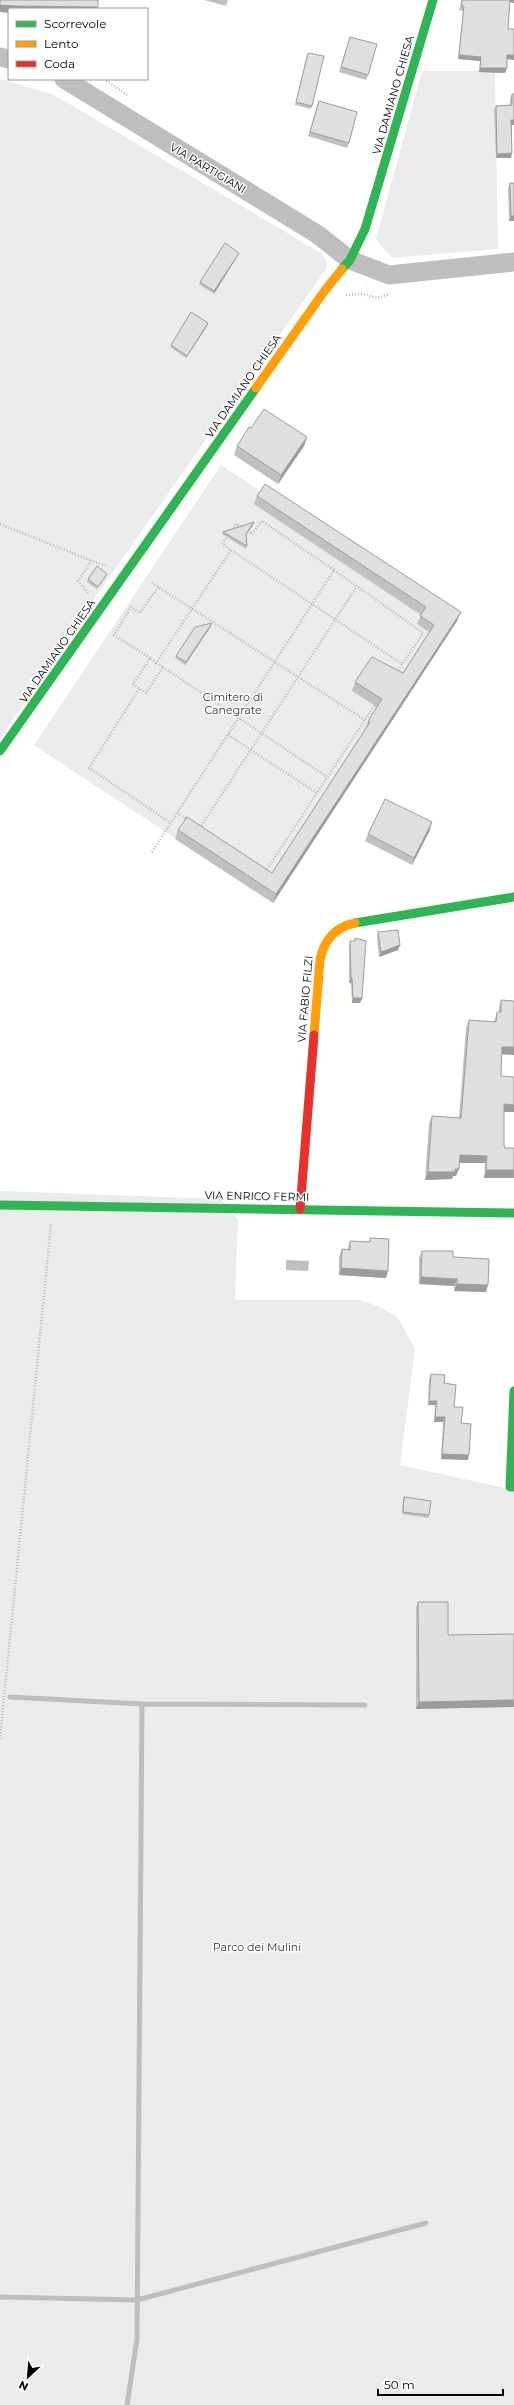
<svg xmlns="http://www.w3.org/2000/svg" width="514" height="2405" font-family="Montserrat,sans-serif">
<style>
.green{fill:#ebebeb}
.water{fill:#bebebe}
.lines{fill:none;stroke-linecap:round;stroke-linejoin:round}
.stream{stroke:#bebebe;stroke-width:5}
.path{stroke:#b9b9b9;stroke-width:2.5;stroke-dasharray:1 2;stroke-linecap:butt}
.street{stroke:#bebebe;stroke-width:19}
.fast{stroke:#30b455;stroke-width:9}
.slow{stroke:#ff9f0a;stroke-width:9}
.jam{stroke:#e5322d;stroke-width:9}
.wall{fill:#c0c0c0}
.shaded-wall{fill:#9c9c9c}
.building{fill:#dfdfdf;stroke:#9c9c9c}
.labels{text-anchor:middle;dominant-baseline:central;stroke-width:3;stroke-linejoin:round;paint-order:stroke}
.street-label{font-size:11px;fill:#000;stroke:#fff}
.park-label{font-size:11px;fill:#323232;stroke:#fff}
</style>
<rect width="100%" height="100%" fill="#fff"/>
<path class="green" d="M 422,71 L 495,71 L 498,249 L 392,258 L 376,239 Z
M 0,79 L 52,94 L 80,110 L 321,253 L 327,262 L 326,269 L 101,589 L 0,739 Z
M 221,465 L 457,621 L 273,903 L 34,745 Z
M 0,1191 L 221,1199 L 238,1220 L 235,1300 L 360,1300 L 378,1306 L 398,1318 L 415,1349 L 400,1465 L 514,1490 L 514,2405 L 0,2405 Z"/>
<path class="water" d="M 286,1260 L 309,1261 L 308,1271 L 286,1270 Z"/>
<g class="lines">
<path class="stream" d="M 10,1697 L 142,1704 L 365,1705
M 0,2297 L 137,2300 L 426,2223
M 127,2405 L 137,2339 L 142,1704"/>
<path class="path" d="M 104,79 L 127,95
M 346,295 L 363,294 L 377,298 L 390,294
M 0,524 L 92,561
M 232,530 L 236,524 L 242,527
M 228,536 L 222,544 L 402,664
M 334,570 L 423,633 L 397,672
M 152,583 L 365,720
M 88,593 L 78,581 L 91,561 L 107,566
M 150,658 L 114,635 L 131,607 L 140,613 L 158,587
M 156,663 L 163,667 L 146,693 L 133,684 L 150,658 L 156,663 L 231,550
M 163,667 L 327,777
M 139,689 L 89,768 L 171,823
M 228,735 L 317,793
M 177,813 L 189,820
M 200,828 L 357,586
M 152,852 L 334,570 L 262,521 L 252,534 L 246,530
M 265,870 L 266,871 L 376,703
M 0,1739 L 51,1224"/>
<path class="street" d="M 0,57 L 9,59
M 64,79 L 317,234 L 350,260 L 389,275 L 514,262"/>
<path class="fast" d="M 342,269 L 350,260 L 365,229 L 433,0
M 0,751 L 256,388
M 355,923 L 514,897
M 0,1205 L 514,1213
M 514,1391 L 510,1487 L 514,1487"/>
<path class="slow" d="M 256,388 L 323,293 L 342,269
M 314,1035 L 320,960 C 324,940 335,927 355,923"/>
<path class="jam" d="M 300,1209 L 314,1035"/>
</g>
<path class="wall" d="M 204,0 L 228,0 L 226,6 Z
M 462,0 L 514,0 L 510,2 L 508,29 L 514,29 L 514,60 L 507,59 L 507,68 L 505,73 L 479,72 L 480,61 L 458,59 L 463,11 L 459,10 Z
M 350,37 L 368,75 L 366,80 L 339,72 Z
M 307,55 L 312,106 L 311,109 L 295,105 Z
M 512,94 L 514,94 L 512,125 L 511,158 L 496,158 L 494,110 L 496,106 L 510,105 L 510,99 Z
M 319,101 L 349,143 L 347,148 L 308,136 Z
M 510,183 L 514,183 L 514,221 L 509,221 L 508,188 Z
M 239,253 L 238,255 L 214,294 L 199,284 L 200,282 Z
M 208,323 L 207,326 L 186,358 L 170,347 L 171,345 Z
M 251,428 L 307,437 L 304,446 L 278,484 L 234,455 L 237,446 Z
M 257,496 L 457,621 L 273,903 L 175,839 L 178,830 L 272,873 L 366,730 L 365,730 L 368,721 L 377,707 L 352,691 L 355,682 L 403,673 L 429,632 L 417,624 L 421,615 L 254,504 Z
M 254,522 L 253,525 L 246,535 L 247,546 L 246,549 L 222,534 L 223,532 Z
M 107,574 L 106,576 L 97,589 L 87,582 L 88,579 Z
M 211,626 L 185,665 L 175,658 L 176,656 Z
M 430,830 L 412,865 L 365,841 L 368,834 Z
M 378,932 L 400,945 L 398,950 L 379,957 L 377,937 Z
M 355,938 L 362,998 L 360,1003 L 352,1003 L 351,983 L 349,983 L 349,946 L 350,941 L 354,941 Z
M 501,1000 L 514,1055 L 501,1054 L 501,1076 L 504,1112 L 504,1145 L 484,1178 L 485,1163 L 460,1163 L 456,1176 L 453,1176 L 452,1179 L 425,1180 L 429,1123 L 432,1116 L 459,1118 L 466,1028 L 469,1020 L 494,1022 L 497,1012 L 499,1012 L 499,1008 Z
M 370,1238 L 386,1278 L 339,1275 L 339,1257 L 342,1249 L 347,1250 L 350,1241 L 369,1242 Z
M 422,1251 L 453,1257 L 486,1292 L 454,1291 L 454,1286 L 419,1284 L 419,1258 Z
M 431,1374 L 444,1383 L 454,1407 L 461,1423 L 468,1460 L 441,1459 L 443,1422 L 434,1422 L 435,1405 L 428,1405 L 429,1379 Z
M 404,1497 L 429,1515 L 428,1518 L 402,1514 L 403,1500 Z
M 418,1602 L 448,1635 L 514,1634 L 514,1707 L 416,1709 L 416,1608 Z"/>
<path class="shaded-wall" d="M 510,0 L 514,0 L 514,3 L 509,2 Z
M 0,5 L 98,7 L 97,9 L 9,9 L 9,13 L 0,12 Z
M 459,55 L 481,57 L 480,61 L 458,59 Z
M 507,55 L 514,55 L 514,60 L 505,59 Z
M 480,68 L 507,68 L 505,73 L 479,72 Z
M 511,120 L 514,120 L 514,125 L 510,125 Z
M 512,153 L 511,158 L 496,158 L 497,154 Z
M 511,216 L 514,216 L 514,221 L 509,221 Z
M 239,253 L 238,255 L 214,294 L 214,291 Z
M 208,323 L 207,326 L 186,358 L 187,356 Z
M 307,437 L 304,446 L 278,484 L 281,475 Z
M 254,522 L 253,525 L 245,536 L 246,534 Z
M 461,612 L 457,621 L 273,903 L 276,894 Z
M 212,623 L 211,626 L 185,665 L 186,662 Z
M 432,822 L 430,830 L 412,865 L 414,858 Z
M 400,945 L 398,950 L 379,957 L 381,952 Z
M 351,978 L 352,978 L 351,983 L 349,983 Z
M 353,998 L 362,998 L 360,1003 L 352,1003 Z
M 502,1047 L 514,1047 L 514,1055 L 499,1054 Z
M 504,1104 L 514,1105 L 514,1112 L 501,1112 Z
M 460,1155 L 487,1156 L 485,1163 L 458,1163 Z
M 455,1169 L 459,1169 L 456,1176 L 453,1176 L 452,1179 L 425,1180 L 428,1172 Z
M 486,1170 L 514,1170 L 514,1178 L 484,1178 Z
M 341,1268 L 388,1271 L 386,1278 L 339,1275 Z
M 421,1277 L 457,1279 L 454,1286 L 419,1284 Z
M 457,1284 L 488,1285 L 486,1292 L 454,1291 Z
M 429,1401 L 437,1401 L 435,1405 L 428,1405 Z
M 435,1417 L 445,1417 L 443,1422 L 434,1422 Z
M 442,1454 L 469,1455 L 468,1460 L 441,1459 Z
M 514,1700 L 514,1707 L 416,1709 L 419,1702 Z"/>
<path class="building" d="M 0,0 L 98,0 L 98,7 L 15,6 L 0,5 Z
M 462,0 L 510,0 L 508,29 L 514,29 L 514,55 L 507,55 L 507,68 L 480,68 L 481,57 L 459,55 L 464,6 L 461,5 Z
M 350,37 L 377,44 L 368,75 L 341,67 Z
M 308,53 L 324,56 L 312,106 L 296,102 Z
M 512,94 L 514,94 L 514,120 L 511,120 L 512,153 L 497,154 L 496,106 L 512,105 Z
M 319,101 L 357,112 L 349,143 L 310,132 Z
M 510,183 L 514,183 L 514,216 L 511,216 Z
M 225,243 L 239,253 L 214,291 L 200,282 Z
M 191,312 L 208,323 L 187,356 L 171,345 Z
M 264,409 L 307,437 L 281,475 L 237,446 L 249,427 L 251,428 Z
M 265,484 L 461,612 L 276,894 L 178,830 L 187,817 L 272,873 L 370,722 L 368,721 L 382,699 L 355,682 L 363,670 L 372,657 L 403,673 L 434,625 L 420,616 L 426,607 L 257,496 Z
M 254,522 L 246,534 L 247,546 L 223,532 Z
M 97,566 L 107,574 L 98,587 L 88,579 Z
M 212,623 L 186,662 L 176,656 L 195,627 Z
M 385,799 L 432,822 L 414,858 L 368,834 Z
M 398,930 L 400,945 L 381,952 L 378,932 Z
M 355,938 L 366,941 L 362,998 L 353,998 L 352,978 L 351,978 L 350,941 L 355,941 Z
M 501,1000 L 514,1001 L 514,1047 L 502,1047 L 501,1076 L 514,1077 L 514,1105 L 504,1104 L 504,1145 L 505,1148 L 514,1148 L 514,1170 L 486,1170 L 487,1156 L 460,1155 L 459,1169 L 455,1169 L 455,1172 L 428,1172 L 432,1116 L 461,1118 L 469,1020 L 496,1022 L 497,1012 L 501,1012 Z
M 370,1238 L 389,1239 L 388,1271 L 341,1268 L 342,1249 L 350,1250 L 350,1241 L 370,1242 Z
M 422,1251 L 453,1251 L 453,1257 L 489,1259 L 488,1285 L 457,1284 L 457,1279 L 421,1277 Z
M 431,1374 L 445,1375 L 444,1383 L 456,1385 L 454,1407 L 463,1407 L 461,1423 L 471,1424 L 469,1455 L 442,1454 L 445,1417 L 435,1417 L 437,1401 L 429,1401 Z
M 404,1497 L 431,1501 L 429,1515 L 403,1512 Z
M 418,1602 L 448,1602 L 448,1635 L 514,1634 L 514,1700 L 419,1702 Z"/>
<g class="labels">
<g class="street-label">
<text transform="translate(393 95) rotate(-74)">VIA DAMIANO CHIESA</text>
<text transform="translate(208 168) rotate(31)">VIA PARTIGIANI</text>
<text transform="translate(243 386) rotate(-55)">VIA DAMIANO CHIESA</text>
<text transform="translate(57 651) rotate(-55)">VIA DAMIANO CHIESA</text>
<text transform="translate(305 999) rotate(-85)">VIA FABIO FILZI</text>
<text transform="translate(257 1196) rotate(1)">VIA ENRICO FERMI</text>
</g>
<g class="park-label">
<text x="233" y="697">Cimitero di<tspan x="233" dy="13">Canegrate</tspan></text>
<text x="257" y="1947">Parco dei Mulini</text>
</g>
</g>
<rect x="8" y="8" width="140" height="72" fill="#ffffff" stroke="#999999"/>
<rect x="16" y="21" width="20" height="6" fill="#30b455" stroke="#999999"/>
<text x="44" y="28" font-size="12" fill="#000000">Scorrevole</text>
<rect x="16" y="41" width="20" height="6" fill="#ff9f0a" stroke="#999999"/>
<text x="44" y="48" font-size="12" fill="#000000">Lento</text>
<rect x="16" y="61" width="20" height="6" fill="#e5322d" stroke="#999999"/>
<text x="44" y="68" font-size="12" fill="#000000">Coda</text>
<g transform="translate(28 2377) rotate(206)" stroke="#ffffff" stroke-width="3" paint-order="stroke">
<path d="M0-3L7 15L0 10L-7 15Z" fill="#000000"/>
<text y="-6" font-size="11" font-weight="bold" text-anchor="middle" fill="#000000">N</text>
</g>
<path d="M378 2389v6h125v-6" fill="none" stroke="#000000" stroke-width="2"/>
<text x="384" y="2389" font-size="12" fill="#000000" stroke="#ffffff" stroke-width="3" paint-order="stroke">50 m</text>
</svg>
